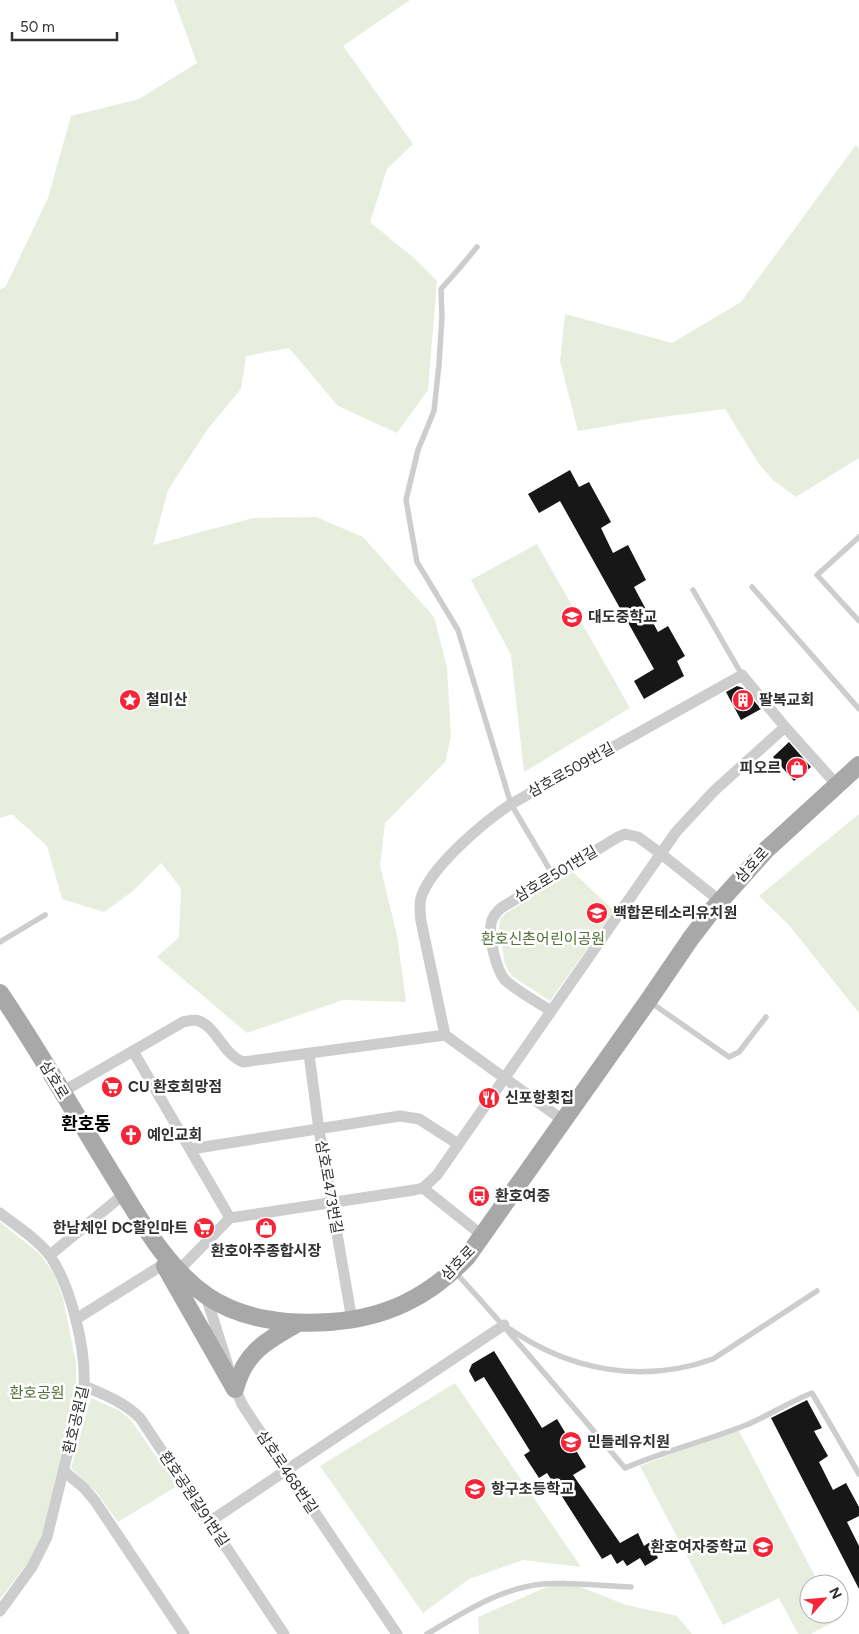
<svg xmlns="http://www.w3.org/2000/svg" width="859" height="1634" font-family="Figtree,'Noto Sans KR',sans-serif">
<style>
.green{fill:#e7eedd}
.building{fill:#171717}
.lines{fill:none;stroke-linecap:round;stroke-linejoin:round}
.lane{stroke:#cdcdcd;stroke-width:5.5}
.street{stroke:#cdcdcd;stroke-width:11}
.primary{stroke:#a8a8a8;stroke-width:18}
.labels{text-anchor:middle;dominant-baseline:central;stroke-width:5;stroke-linejoin:round;paint-order:stroke}
.poi-label{font-size:15px;font-weight:bold;fill:#303030;stroke:#fff;text-anchor:start}
.street-label{font-size:15px;fill:#303030;stroke:#fff}
.park-label{font-size:15px;fill:#547139;stroke:#fff}
.quarter-label{font-size:18px;font-weight:bold;fill:#000;stroke:#fff}
</style>
<rect width="100%" height="100%" fill="#fff"/>
<path class="green" d="M 174,0 L 410,0 L 343,46 L 413,144 L 387,169 L 370,222 L 415,259 L 437,281 L 428,390 L 397,433 L 338,406 L 289,348 L 246,356 L 241,389 L 207,430 L 168,490 L 153,545 L 253,518 L 316,517 L 363,537 L 434,617 L 447,667 L 451,737 L 445,762 L 385,823 L 380,866 L 397,935 L 406,1002 L 343,1000 L 247,1033 L 157,957 L 179,937 L 181,888 L 161,863 L 133,891 L 104,912 L 62,899 L 47,846 L 12,814 L 0,818 L 0,290 L 6,286 L 48,198 L 71,116 L 139,99 L 197,63 Z
M 856,145 L 859,149 L 859,458 L 796,497 L 773,480 L 759,464 L 725,409 L 654,418 L 578,431 L 560,361 L 565,314 L 672,343 L 741,302 Z
M 537,544 L 630,708 L 524,772 L 511,655 L 471,580 Z
M 859,814 L 859,1013 L 789,925 L 759,896 Z
M 573,872 L 614,911 L 550,1001 L 512,976 L 505,964 L 499,930 L 500,919 L 506,913 Z
M 0,1222 L 40,1254 L 54,1274 L 63,1298 L 76,1363 L 76,1393 L 43,1531 L 30,1560 L 0,1599 Z
M 455,1383 L 581,1567 L 523,1560 L 469,1579 L 423,1613 L 320,1466 Z
M 91,1398 L 120,1411 L 130,1419 L 177,1486 L 118,1522 L 97,1493 L 71,1468 Z
M 738,1429 L 819,1584 L 809,1584 L 809,1614 L 835,1614 L 838,1620 L 810,1634 L 798,1634 L 779,1598 L 723,1625 L 640,1466 Z
M 563,1580 L 626,1605 L 677,1616 L 692,1634 L 479,1634 L 478,1617 Z"/>
<path class="building" d="M 570,470 L 579,487 L 589,482 L 611,522 L 601,528 L 613,553 L 628,545 L 646,580 L 634,587 L 658,632 L 668,626 L 685,656 L 677,661 L 684,676 L 644,699 L 634,681 L 654,669 L 560,501 L 539,513 L 528,494 Z
M 737,686 L 743,688 L 761,709 L 741,720 L 726,692 Z
M 789,742 L 811,767 L 794,781 L 773,757 Z
M 494,1351 L 542,1428 L 557,1419 L 586,1467 L 573,1475 L 620,1543 L 638,1533 L 644,1546 L 650,1542 L 658,1558 L 645,1566 L 640,1558 L 627,1566 L 623,1560 L 617,1564 L 611,1554 L 602,1559 L 547,1473 L 539,1478 L 524,1455 L 530,1451 L 484,1377 L 475,1382 L 469,1371 L 472,1364 Z
M 807,1400 L 822,1428 L 814,1431 L 828,1456 L 819,1462 L 833,1490 L 846,1483 L 859,1507 L 859,1516 L 847,1522 L 859,1546 L 859,1589 L 771,1418 Z"/>
<g class="lines">
<path class="lane" d="M 477,247 L 457,271 L 441,289 L 442,317 L 439,364 L 434,411 L 418,450 L 406,500 L 417,562 L 458,630 L 511,804 L 553,875
M 859,537 L 817,575 L 859,621
M 752,587 L 859,709
M 693,590 L 742,675
M 0,942 L 45,915
M 650,1002 L 729,1057 L 739,1052 L 766,1017
M 455,1272 C 514,1336 569,1402 625,1468 C 664,1451 706,1441 746,1425 C 768,1416 789,1402 812,1393 L 859,1474
M 510,1329 C 570,1371 643,1384 713,1359 L 817,1291
M 427,1634 C 463,1613 500,1588 543,1584 C 570,1582 604,1586 631,1587"/>
<path class="street" d="M 551,1011 C 536,1001 518,992 505,980 C 496,970 489,938 491,924 C 492,917 496,913 501,908 L 618,837 L 625,834 L 638,837 L 660,853 L 720,901
M 445,1035 L 421,921 C 420,913 419,905 421,898 C 430,867 485,821 511,804 L 742,675 L 785,727 L 837,785
M 133,1051 L 230,1218 L 414,1190 L 423,1188 L 437,1175 L 676,832 L 714,791 L 785,727
M 309,1054 L 319,1130 L 352,1320
M 62,1092 L 183,1022 C 188,1021 194,1019 199,1021 C 216,1027 223,1054 243,1062 L 445,1035 L 564,1121
M 191,1149 L 400,1116 L 419,1119 L 458,1144
M 423,1188 L 483,1236
M 0,1213 C 15,1225 39,1240 50,1256 C 71,1286 86,1349 84,1386 L 47,1537 L 32,1567 L 0,1611
M 50,1255 L 124,1194
M 178,1271 L 230,1218
M 206,1296 L 228,1366
M 76,1319 L 164,1264
M 233,1383 L 242,1404 L 251,1418 L 397,1634
M 84,1386 C 105,1395 124,1402 140,1418 L 284,1634
M 64,1471 L 84,1488 L 95,1501 L 184,1634
M 209,1522 L 504,1325"/>
<path class="primary" d="M 0,993 C 40,1052 75,1114 112,1174 C 139,1217 164,1266 207,1296 C 242,1320 289,1325 330,1322 C 386,1318 429,1297 467,1257 L 648,1001 L 691,938 L 714,908 L 767,849 L 859,765
M 165,1266 L 235,1389
M 235,1389 C 245,1352 266,1341 298,1323"/>
</g>
<defs>
<g id="school-disc" transform="scale(1.125)"><circle r="9.5" fill="#f62437" stroke="#fff"/><path d="M0-5L7-2L0 1L-7-2ZM-4 1L0 2.5L4 1V4Q0 6-4 4Z" fill="#fff"/></g>
<g id="sight-disc" transform="scale(1.125)"><circle r="9.5" fill="#f62437" stroke="#fff"/><path d="M0-6L1.8-2.2L6-1.7L2.9 1.2L3.7 5.4L0 3.3L-3.7 5.4L-2.9 1.2L-6-1.7L-1.8-2.2Z" fill="#fff"/></g>
<g id="building-disc" transform="scale(1.125)"><circle r="9.5" fill="#f62437" stroke="#fff"/><path d="M-4-6H4V6H1V3H-1V6H-4ZM-2.5-4.3h1.7v1.8h-1.7ZM.8-4.3h1.7v1.8H.8ZM-2.5-1h1.7V.8h-1.7ZM.8-1h1.7V.8H.8Z" fill="#fff"/></g>
<g id="shop-disc" transform="scale(1.125)"><circle r="9.5" fill="#f62437" stroke="#fff"/><path d="M-5-2.5h2.3a2.7 3.5 0 0 1 5.4 0H5L5.5 6h-11ZM-1.5-2.5h3a1.5 2.3 0 0 0-3 0Z" fill="#fff"/></g>
<g id="supermarket-disc" transform="scale(1.125)"><circle r="9.5" fill="#f62437" stroke="#fff"/><path d="M-6-5.5h2.5l.6 2H6L4.5 2H-2.5L-4.4-4H-6ZM-1.5 3.2a1.3 1.3 0 1 0 .1 0ZM3 3.2a1.3 1.3 0 1 0 .1 0Z" fill="#fff"/></g>
<g id="restaurant-disc" transform="scale(1.125)"><circle r="9.5" fill="#f62437" stroke="#fff"/><path d="M-5-6h1v4h1v-4h1v4h1v-4h1v5L-1.5 .5V6h-2V.5L-5-1ZM5-6V6H3V1.5H1.5Q1.5-4 5-6Z" fill="#fff"/></g>
<g id="church-disc" transform="scale(1.125)"><circle r="9.5" fill="#f62437" stroke="#fff"/><path d="M-1.2-6h2.4v3.5h3.3v2.4h-3.3V6h-2.4V-.1h-3.3v-2.4h3.3Z" fill="#fff"/></g>
<g id="bus-disc" transform="scale(1.125)"><circle r="9.5" fill="#f62437" stroke="#fff"/><path d="M-5-6H5V4H4V6H2V4H-2V6H-4V4H-5ZM-3.5-4V0h7V-4ZM-3.5 1.2v1.5H-2V1.2ZM2 1.2v1.5H3.5V1.2Z" fill="#fff"/></g>
</defs>
<g fill-rule="evenodd">
<use href="#school-disc" x="572" y="617"/>
<use href="#sight-disc" x="130" y="700"/>
<use href="#building-disc" x="743" y="700"/>
<use href="#shop-disc" x="797" y="768"/>
<use href="#school-disc" x="597" y="913"/>
<use href="#supermarket-disc" x="112" y="1087"/>
<use href="#restaurant-disc" x="489" y="1098"/>
<use href="#church-disc" x="131" y="1135"/>
<use href="#bus-disc" x="479" y="1196"/>
<use href="#supermarket-disc" x="204" y="1228"/>
<use href="#shop-disc" x="266" y="1228"/>
<use href="#school-disc" x="571" y="1442"/>
<use href="#school-disc" x="475" y="1489"/>
<use href="#school-disc" x="763" y="1547"/>
</g>
<g class="labels">
<g class="poi-label">
<text x="588" y="617">대도중학교</text>
<text x="146" y="700">철미산</text>
<text x="759" y="700">팔복교회</text>
<text x="781" y="768" text-anchor="end">피오르</text>
<text x="613" y="913">백합몬테소리유치원</text>
<text x="128" y="1087">CU 환호희망점</text>
<text x="505" y="1098">신포항횟집</text>
<text x="147" y="1135">예인교회</text>
<text x="495" y="1196">환호여중</text>
<text x="188" y="1228" text-anchor="end">한남체인 DC할인마트</text>
<text x="266" y="1251" text-anchor="middle">환호아주종합시장</text>
<text x="587" y="1442">민들레유치원</text>
<text x="491" y="1489">항구초등학교</text>
<text x="747" y="1547" text-anchor="end">환호여자중학교</text>
</g>
<g class="street-label">
<text transform="translate(571 770) rotate(-29)">삼호로509번길</text>
<text transform="translate(752 865) rotate(-47)">삼호로</text>
<text transform="translate(556 874) rotate(-31)">삼호로501번길</text>
<text transform="translate(54 1080) rotate(59)">삼호로</text>
<text transform="translate(329 1187) rotate(80)">삼호로473번길</text>
<text transform="translate(458 1263) rotate(-46)">삼호로</text>
<text transform="translate(76 1420) rotate(-77)">환호공원길</text>
<text transform="translate(287 1472) rotate(56)">삼호로468번길</text>
<text transform="translate(194 1499) rotate(56)">환호공원길91번길</text>
</g>
<g class="park-label">
<text x="543" y="939">환호신촌어린이공원</text>
<text x="37" y="1393">환호공원</text>
</g>
<g class="quarter-label">
<text x="86" y="1124">환호동</text>
</g>
</g>
<g transform="translate(824 1599) rotate(63)"><circle r="24" fill="#ffffff" stroke="#acacac"/>
<path d="M0-4L9 19L0 12L-9 19Z" fill="#f62437"/>
<text y="-8" font-size="14" font-weight="bold" text-anchor="middle" fill="#303030">N</text>
</g>
<path d="M12 32v8h105v-8" fill="none" stroke="#303030" stroke-width="2.5"/>
<text x="20" y="32" font-size="15" fill="#303030" stroke="#ffffff" stroke-width="4" paint-order="stroke">50 m</text>
</svg>
